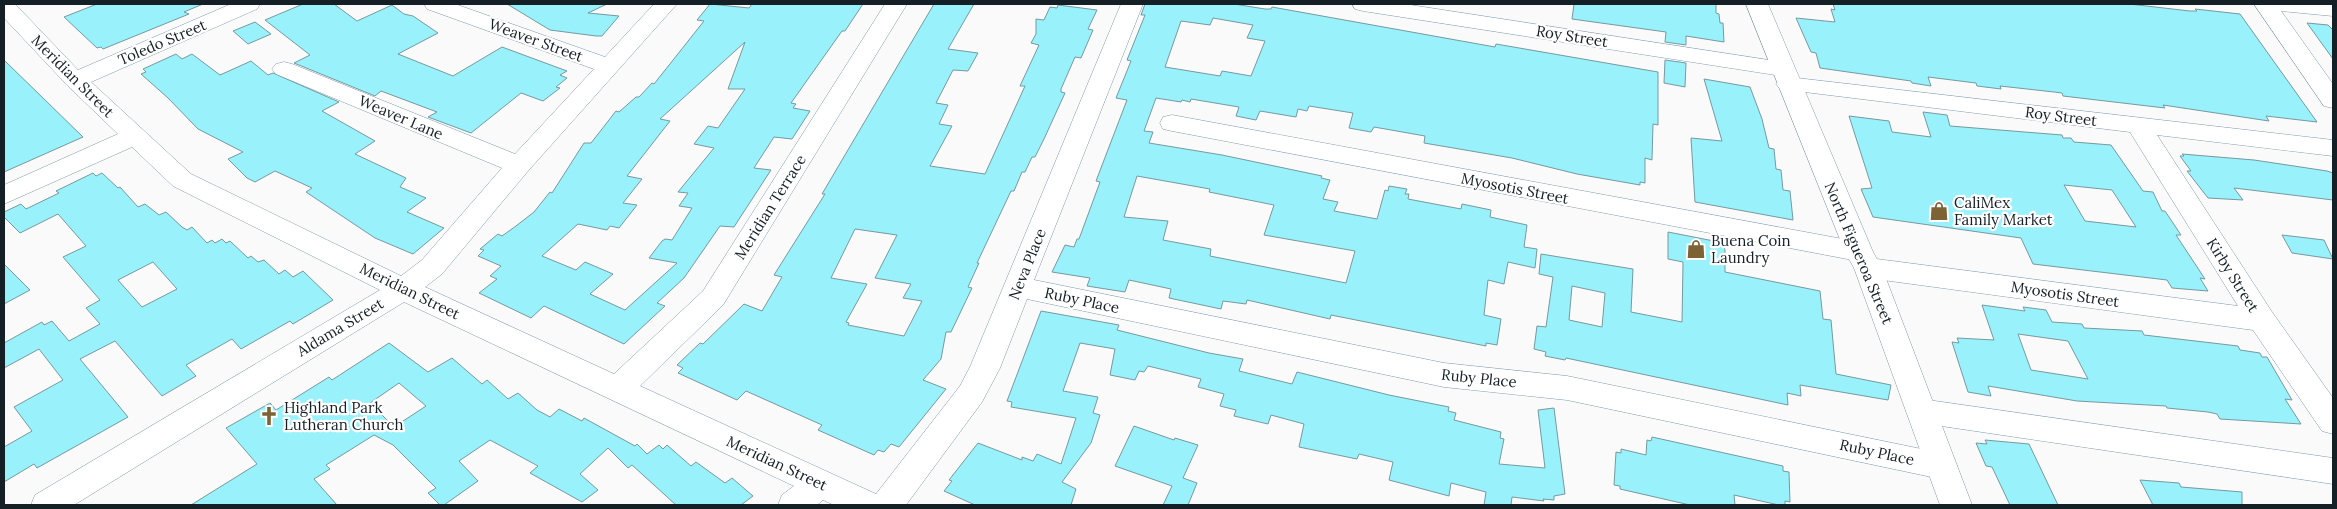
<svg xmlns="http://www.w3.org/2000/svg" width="2337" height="509" font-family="Lora,serif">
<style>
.building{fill:#99f1fc;stroke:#759a9f;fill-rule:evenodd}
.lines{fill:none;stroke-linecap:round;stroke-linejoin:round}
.minor-casing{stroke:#7d99ac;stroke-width:1}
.major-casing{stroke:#7d99ac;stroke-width:1}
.minor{fill:#fff;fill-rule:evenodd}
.major{fill:#fff;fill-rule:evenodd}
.labels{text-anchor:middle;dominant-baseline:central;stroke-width:4.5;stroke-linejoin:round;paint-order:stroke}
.street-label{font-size:15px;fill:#141f26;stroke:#fff}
.poi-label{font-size:15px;fill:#141f26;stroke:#fff;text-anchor:start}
</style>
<rect width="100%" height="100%" fill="#fafafa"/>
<path class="building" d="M 97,4 L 203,4 L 184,12 L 189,14 L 103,49 L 101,47 L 97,48 L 64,17 Z
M 303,4 L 334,4 L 357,21 L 392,5 L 404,14 L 413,16 L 438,33 L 398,54 L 453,76 L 502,47 L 567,71 L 560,75 L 567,78 L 556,87 L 560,88 L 543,101 L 521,93 L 471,133 L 428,117 L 437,112 L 381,91 L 375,96 L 294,63 L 310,55 L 265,20 Z
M 507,4 L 607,4 L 588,13 L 619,16 L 602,36 L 596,36 L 550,30 Z
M 710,4 L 749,8 L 752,4 L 863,4 L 845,31 L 842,31 L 791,103 L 796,104 L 793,108 L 810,111 L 792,139 L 774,137 L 754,168 L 771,170 L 734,227 L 720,226 L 684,278 L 657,303 L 665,306 L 624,344 L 544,306 L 531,318 L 479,293 L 497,279 L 490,276 L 501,266 L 478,256 L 484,250 L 480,249 L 498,234 L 502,236 L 516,226 L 534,212 L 550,192 L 552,193 L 584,143 L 591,143 L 616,111 L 619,112 L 636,97 L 639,97 L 652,83 L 654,84 L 704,21 L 697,20 ZM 745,42 L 728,89 L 745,89 L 718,128 L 708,126 L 694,144 L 714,148 L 678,192 L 688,193 L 679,206 L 692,208 L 672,240 L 665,239 L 662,241 L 649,258 L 677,263 L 625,310 L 590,294 L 613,274 L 585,262 L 576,270 L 542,256 L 578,224 L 607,230 L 610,226 L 619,228 L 637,205 L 623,203 L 642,179 L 627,176 L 670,121 L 660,119 Z
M 934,4 L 974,4 L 948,49 L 978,53 L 968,71 L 953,70 L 936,103 L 948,105 L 939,124 L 952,126 L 930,166 L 985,174 L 1025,86 L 1020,86 L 1039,45 L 1031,43 L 1036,34 L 1036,19 L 1044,20 L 1050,7 L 1057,8 L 1058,5 L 1097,10 L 1088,29 L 1093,30 L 1081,58 L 1075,57 L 1061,89 L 1061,92 L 1065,93 L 1044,139 L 1035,157 L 1032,157 L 1025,172 L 1022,172 L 1014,191 L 1011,191 L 977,263 L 979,263 L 968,287 L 972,288 L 951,332 L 946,332 L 941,359 L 923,380 L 946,389 L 899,447 L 891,444 L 884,452 L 878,450 L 874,455 L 818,430 L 822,425 L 746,391 L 737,400 L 678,373 L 683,368 L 677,365 L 700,343 L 703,344 L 744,304 L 762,311 L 782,277 L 774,275 L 825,194 L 822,194 ZM 855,229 L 897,235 L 875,278 L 911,284 L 903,298 L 922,301 L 904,336 L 848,325 L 849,323 L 846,322 L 867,284 L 831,278 Z
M 1145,4 L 1234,4 L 1265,9 L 1271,9 L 1272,7 L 1495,47 L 1496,44 L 1658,72 L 1658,125 L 1653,124 L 1652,160 L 1645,158 L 1645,183 L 1640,182 L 1640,185 L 1577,174 L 1512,158 L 1424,143 L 1425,136 L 1374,127 L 1371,132 L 1349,128 L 1353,113 L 1309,106 L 1307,111 L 1298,109 L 1296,117 L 1260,111 L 1256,120 L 1236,116 L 1239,107 L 1191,99 L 1190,102 L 1182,100 L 1181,102 L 1156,98 L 1144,131 L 1153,132 L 1149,143 L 1222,155 L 1322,176 L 1321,178 L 1330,180 L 1323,199 L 1338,202 L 1334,211 L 1377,219 L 1385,190 L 1388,191 L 1389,186 L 1407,189 L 1405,194 L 1409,194 L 1408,199 L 1461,209 L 1462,204 L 1491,210 L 1490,217 L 1527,225 L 1524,247 L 1537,249 L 1535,268 L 1508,262 L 1504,284 L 1488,280 L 1484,315 L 1501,319 L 1497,345 L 1486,343 L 1486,346 L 1331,315 L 1330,319 L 1247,300 L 1246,304 L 1223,301 L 1221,309 L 1169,298 L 1171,289 L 1129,280 L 1125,292 L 1087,286 L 1090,278 L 1052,272 L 1065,245 L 1074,247 L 1077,239 L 1079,239 L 1100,182 L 1096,181 L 1127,100 L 1116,98 L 1131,61 L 1127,60 L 1145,15 L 1141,15 ZM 1213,18 L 1253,25 L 1247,38 L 1265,41 L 1251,76 L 1222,71 L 1220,76 L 1165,67 L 1181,21 L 1210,25 ZM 1137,176 L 1210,189 L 1209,192 L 1274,205 L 1264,235 L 1355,251 L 1346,283 L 1210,256 L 1211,249 L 1163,240 L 1168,221 L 1124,217 Z
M 1574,4 L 1716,4 L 1716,13 L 1719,14 L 1720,23 L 1723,23 L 1724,42 L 1686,36 L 1686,45 L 1665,42 L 1666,32 L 1572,19 Z
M 1833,4 L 2129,4 L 2190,11 L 2197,11 L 2195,9 L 2240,14 L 2317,122 L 2266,116 L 2269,121 L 2163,105 L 2165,108 L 2063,96 L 2062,93 L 2054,92 L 2000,86 L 2001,89 L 1977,86 L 1976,83 L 1928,77 L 1931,86 L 1912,83 L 1911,81 L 1820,68 L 1816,53 L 1811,52 L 1796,18 L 1835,22 L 1831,9 L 1835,10 Z
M 255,22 L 271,34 L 248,44 L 233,31 Z
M 2307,23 L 2328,25 L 2333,30 L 2333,59 Z
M 176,54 L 182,59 L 192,54 L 220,75 L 251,61 L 268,75 L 273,73 L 339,102 L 322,111 L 375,141 L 355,154 L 406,178 L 400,187 L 426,198 L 407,212 L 444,228 L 413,254 L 375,238 L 306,192 L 312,188 L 275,171 L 255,182 L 247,178 L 228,159 L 243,152 L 198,129 L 168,98 L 141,74 L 146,72 L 143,69 Z
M 4,60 L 83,137 L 4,172 Z
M 1665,60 L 1686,63 L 1685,87 L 1664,83 Z
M 1704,79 L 1750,87 L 1762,119 L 1769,148 L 1774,149 L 1776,169 L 1781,170 L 1783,190 L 1790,191 L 1793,220 L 1695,202 L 1691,138 L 1722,141 Z
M 1923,112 L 1947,115 L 1950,126 L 2062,135 L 2063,138 L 2071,138 L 2074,142 L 2111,145 L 2143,191 L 2153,192 L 2162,211 L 2165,211 L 2181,235 L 2176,235 L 2205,279 L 2200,278 L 2208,291 L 2172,288 L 2167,280 L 2033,264 L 2021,238 L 1873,217 L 1861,189 L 1872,188 L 1849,116 L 1889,121 L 1892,132 L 1931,137 ZM 2064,185 L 2112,190 L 2136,227 L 2085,221 Z
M 2182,154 L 2254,160 L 2327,171 L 2333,173 L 2333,200 L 2234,188 L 2243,200 L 2208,198 L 2187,171 L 2191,171 L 2180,156 L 2184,156 Z
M 93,173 L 96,176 L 102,173 L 118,188 L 120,187 L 138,207 L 145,204 L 159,215 L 166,212 L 182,227 L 187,230 L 192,227 L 207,243 L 212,240 L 215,243 L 222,239 L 226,243 L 230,241 L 248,258 L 251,256 L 258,262 L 264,260 L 279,274 L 285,270 L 293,277 L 303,271 L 333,300 L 293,324 L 290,321 L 241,349 L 232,339 L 186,365 L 196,376 L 162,396 L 115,341 L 80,359 L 128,417 L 37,468 L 34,464 L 4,482 L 4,447 L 32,431 L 14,407 L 63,380 L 39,349 L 4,368 L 4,343 L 42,322 L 44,325 L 52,321 L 69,341 L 100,324 L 86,308 L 100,300 L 63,257 L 86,246 L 58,214 L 20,233 L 4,217 L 4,212 L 21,204 L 26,209 L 59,193 L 56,191 ZM 153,262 L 177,289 L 142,307 L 118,280 Z
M 1668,232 L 1719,242 L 1720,244 L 1723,245 L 1725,250 L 1725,272 L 1820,291 L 1823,319 L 1831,320 L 1836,374 L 1891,385 L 1888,400 L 1800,385 L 1801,396 L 1787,393 L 1788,405 L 1566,358 L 1565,360 L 1545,356 L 1546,352 L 1534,349 L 1537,326 L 1546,327 L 1553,277 L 1539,274 L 1541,254 L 1633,269 L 1631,312 L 1682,322 L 1683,262 L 1668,259 ZM 1572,286 L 1605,293 L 1602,327 L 1569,320 Z
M 2282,235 L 2324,240 L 2333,259 L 2292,253 Z
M 4,264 L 30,290 L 4,304 Z
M 1982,305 L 2025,311 L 2023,307 L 2046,310 L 2052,322 L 2082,324 L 2084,328 L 2142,331 L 2144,335 L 2238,346 L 2240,350 L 2260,353 L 2262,357 L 2267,357 L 2292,400 L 2285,399 L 2301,424 L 2220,419 L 2217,414 L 2208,412 L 2167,408 L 2166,406 L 2077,401 L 1988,386 L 1991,396 L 1968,392 L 1952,342 L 1959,343 L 1957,338 L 1994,340 ZM 2018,334 L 2068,341 L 2088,379 L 2031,370 Z
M 1041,311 L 1119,325 L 1117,330 L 1209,353 L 1243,359 L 1239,371 L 1292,384 L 1297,372 L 1389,395 L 1449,407 L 1448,411 L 1456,413 L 1454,420 L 1501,432 L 1500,438 L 1504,439 L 1499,464 L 1545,468 L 1538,410 L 1554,408 L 1565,494 L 1554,496 L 1554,500 L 1543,499 L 1544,501 L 1512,497 L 1511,505 L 1484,505 L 1486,492 L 1451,483 L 1449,496 L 1389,480 L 1393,462 L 1359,454 L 1357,459 L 1299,447 L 1304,424 L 1271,415 L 1268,424 L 1234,416 L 1236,410 L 1220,406 L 1224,394 L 1198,387 L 1201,379 L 1148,366 L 1144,372 L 1139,371 L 1135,380 L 1110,375 L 1115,349 L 1080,343 L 1063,391 L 1098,397 L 1093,413 L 1100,415 L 1091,443 L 1062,482 L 1076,489 L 1071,505 L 975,505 L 944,491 L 952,481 L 949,480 L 978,443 L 1022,460 L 1022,457 L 1033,461 L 1037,454 L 1061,464 L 1076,418 L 1011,407 L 1012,402 L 1007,401 Z
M 389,343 L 428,372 L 452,358 L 482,384 L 487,380 L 508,399 L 518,393 L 537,410 L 550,417 L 559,409 L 582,421 L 584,418 L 635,446 L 637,444 L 647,454 L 659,445 L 663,449 L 667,445 L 691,466 L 696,462 L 725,483 L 732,478 L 753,496 L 741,505 L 676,505 L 632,465 L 628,468 L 608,448 L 580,474 L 598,490 L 582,502 L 530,473 L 538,466 L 490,440 L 459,461 L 478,481 L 444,505 L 440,505 L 428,493 L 436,488 L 393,445 L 374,435 L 326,465 L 330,469 L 314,479 L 337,505 L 191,505 L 257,464 L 226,428 L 270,403 L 276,410 L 329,377 L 332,380 ZM 399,383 L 426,406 L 394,427 L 370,403 Z
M 1134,426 L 1174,440 L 1175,438 L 1198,445 L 1183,478 L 1197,483 L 1188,505 L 1163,505 L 1172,486 L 1115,466 Z
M 1652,437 L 1783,466 L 1783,471 L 1789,472 L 1790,502 L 1785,501 L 1785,505 L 1779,505 L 1734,495 L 1735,505 L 1690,505 L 1620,489 L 1620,486 L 1614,485 L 1616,452 L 1621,453 L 1621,449 L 1646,455 L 1647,440 L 1651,441 Z
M 1985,440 L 2029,444 L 2058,505 L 2010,505 L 1992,467 L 1986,466 L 1976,443 L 1987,444 Z
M 2140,480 L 2179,483 L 2181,487 L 2242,492 L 2242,505 L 2153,505 Z"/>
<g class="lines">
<g class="minor-casing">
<path id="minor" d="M 4,4 L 15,4 L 78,70 L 231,4 L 260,4 L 257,9 L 91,82 L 191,174 L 401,276 L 422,260 L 502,168 L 276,74 L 272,69 L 276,64 L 284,62 L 292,64 L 515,154 L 594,69 L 427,9 L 424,4 L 455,4 L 605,57 L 654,4 L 677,4 L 528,171 L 442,274 L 425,287 L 614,374 L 703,291 L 885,4 L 907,4 L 723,305 L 640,386 L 876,494 L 960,386 L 970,367 L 1121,4 L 1143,4 L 1034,280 L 1444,363 L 1567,376 L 1941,453 L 1952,457 L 1957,466 L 1952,475 L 1941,479 L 1567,400 L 1444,387 L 1027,299 L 1000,368 L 982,402 L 906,505 L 834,505 L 823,500 L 817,505 L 778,505 L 782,495 L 794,486 L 404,302 L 74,505 L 31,505 L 35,495 L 380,290 L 173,186 L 132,147 L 4,204 L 4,185 L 118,134 L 67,85 L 4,18 Z
M 1352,4 L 1404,4 L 1782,62 L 1790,64 L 1794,69 L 1790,74 L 1782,76 L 1363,11 L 1355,9 Z
M 2254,4 L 2333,4 L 2333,16 L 2281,11 L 2333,84 L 2333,108 L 2324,106 Z
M 1788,77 L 2333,140 L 2333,156 L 2157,135 L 2272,312 L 2333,398 L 2333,434 L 2322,431 L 2253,330 L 1868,278 L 1858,275 L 1854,268 L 1858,261 L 1172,131 L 1163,129 L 1160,123 L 1163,117 L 1172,115 L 1859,242 L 1869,245 L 1873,252 L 1869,258 L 2238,306 L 2130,132 L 1780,89 L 1776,84 L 1780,79 Z
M 1921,399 L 2333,458 L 2333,484 L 1921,423 L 1910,420 L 1906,411 L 1910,402 Z"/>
</g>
<g class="major-casing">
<path id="major" d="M 1746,4 L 1768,4 L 1873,252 L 1882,268 L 1972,505 L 1940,505 L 1854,268 L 1845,252 Z"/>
</g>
<use href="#minor" class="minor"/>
<use href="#major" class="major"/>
</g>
<defs>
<g id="shop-bare" transform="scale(1.5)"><path d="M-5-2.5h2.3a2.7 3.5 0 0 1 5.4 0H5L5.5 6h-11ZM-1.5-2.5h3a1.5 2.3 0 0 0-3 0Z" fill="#7c6234" stroke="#fff" stroke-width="2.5" paint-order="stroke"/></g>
<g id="church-bare" transform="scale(1.5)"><path d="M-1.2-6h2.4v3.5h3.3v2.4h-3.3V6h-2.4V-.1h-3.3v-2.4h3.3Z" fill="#7c6234" stroke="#fff" stroke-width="2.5" paint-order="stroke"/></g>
</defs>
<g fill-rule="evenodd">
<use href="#shop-bare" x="1939" y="211"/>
<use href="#shop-bare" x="1696" y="249"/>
<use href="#church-bare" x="269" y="416"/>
</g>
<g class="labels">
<g class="street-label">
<text transform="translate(1572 36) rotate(9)">Roy Street</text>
<text transform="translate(536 40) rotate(20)">Weaver Street</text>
<text transform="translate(162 42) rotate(-23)">Toledo Street</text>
<text transform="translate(73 76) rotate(45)">Meridian Street</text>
<text transform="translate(2061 116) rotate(7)">Roy Street</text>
<text transform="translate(401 117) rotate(23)">Weaver Lane</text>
<text transform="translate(1515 188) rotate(11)">Myosotis Street</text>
<text transform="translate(770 207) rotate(-58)">Meridian Terrace</text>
<text transform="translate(1859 253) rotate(67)">North Figueroa Street</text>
<text transform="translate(1027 264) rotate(-68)">Neva Place</text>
<text transform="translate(2233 275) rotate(58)">Kirby Street</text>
<text transform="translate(410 291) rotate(26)">Meridian Street</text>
<text transform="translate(2065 294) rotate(8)">Myosotis Street</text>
<text transform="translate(1082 300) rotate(12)">Ruby Place</text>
<text transform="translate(340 327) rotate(-31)">Aldama Street</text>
<text transform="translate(1479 378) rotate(6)">Ruby Place</text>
<text transform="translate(1877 452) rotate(12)">Ruby Place</text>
<text transform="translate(777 463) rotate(25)">Meridian Street</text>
</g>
<g class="poi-label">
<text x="1954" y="202">CaliMex<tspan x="1954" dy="17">Family Market</tspan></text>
<text x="1711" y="240">Buena Coin<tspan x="1711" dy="17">Laundry</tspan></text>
<text x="284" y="407">Highland Park<tspan x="284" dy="17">Lutheran Church</tspan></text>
</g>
</g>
<rect width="2337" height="509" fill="none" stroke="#141f26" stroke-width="10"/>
</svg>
